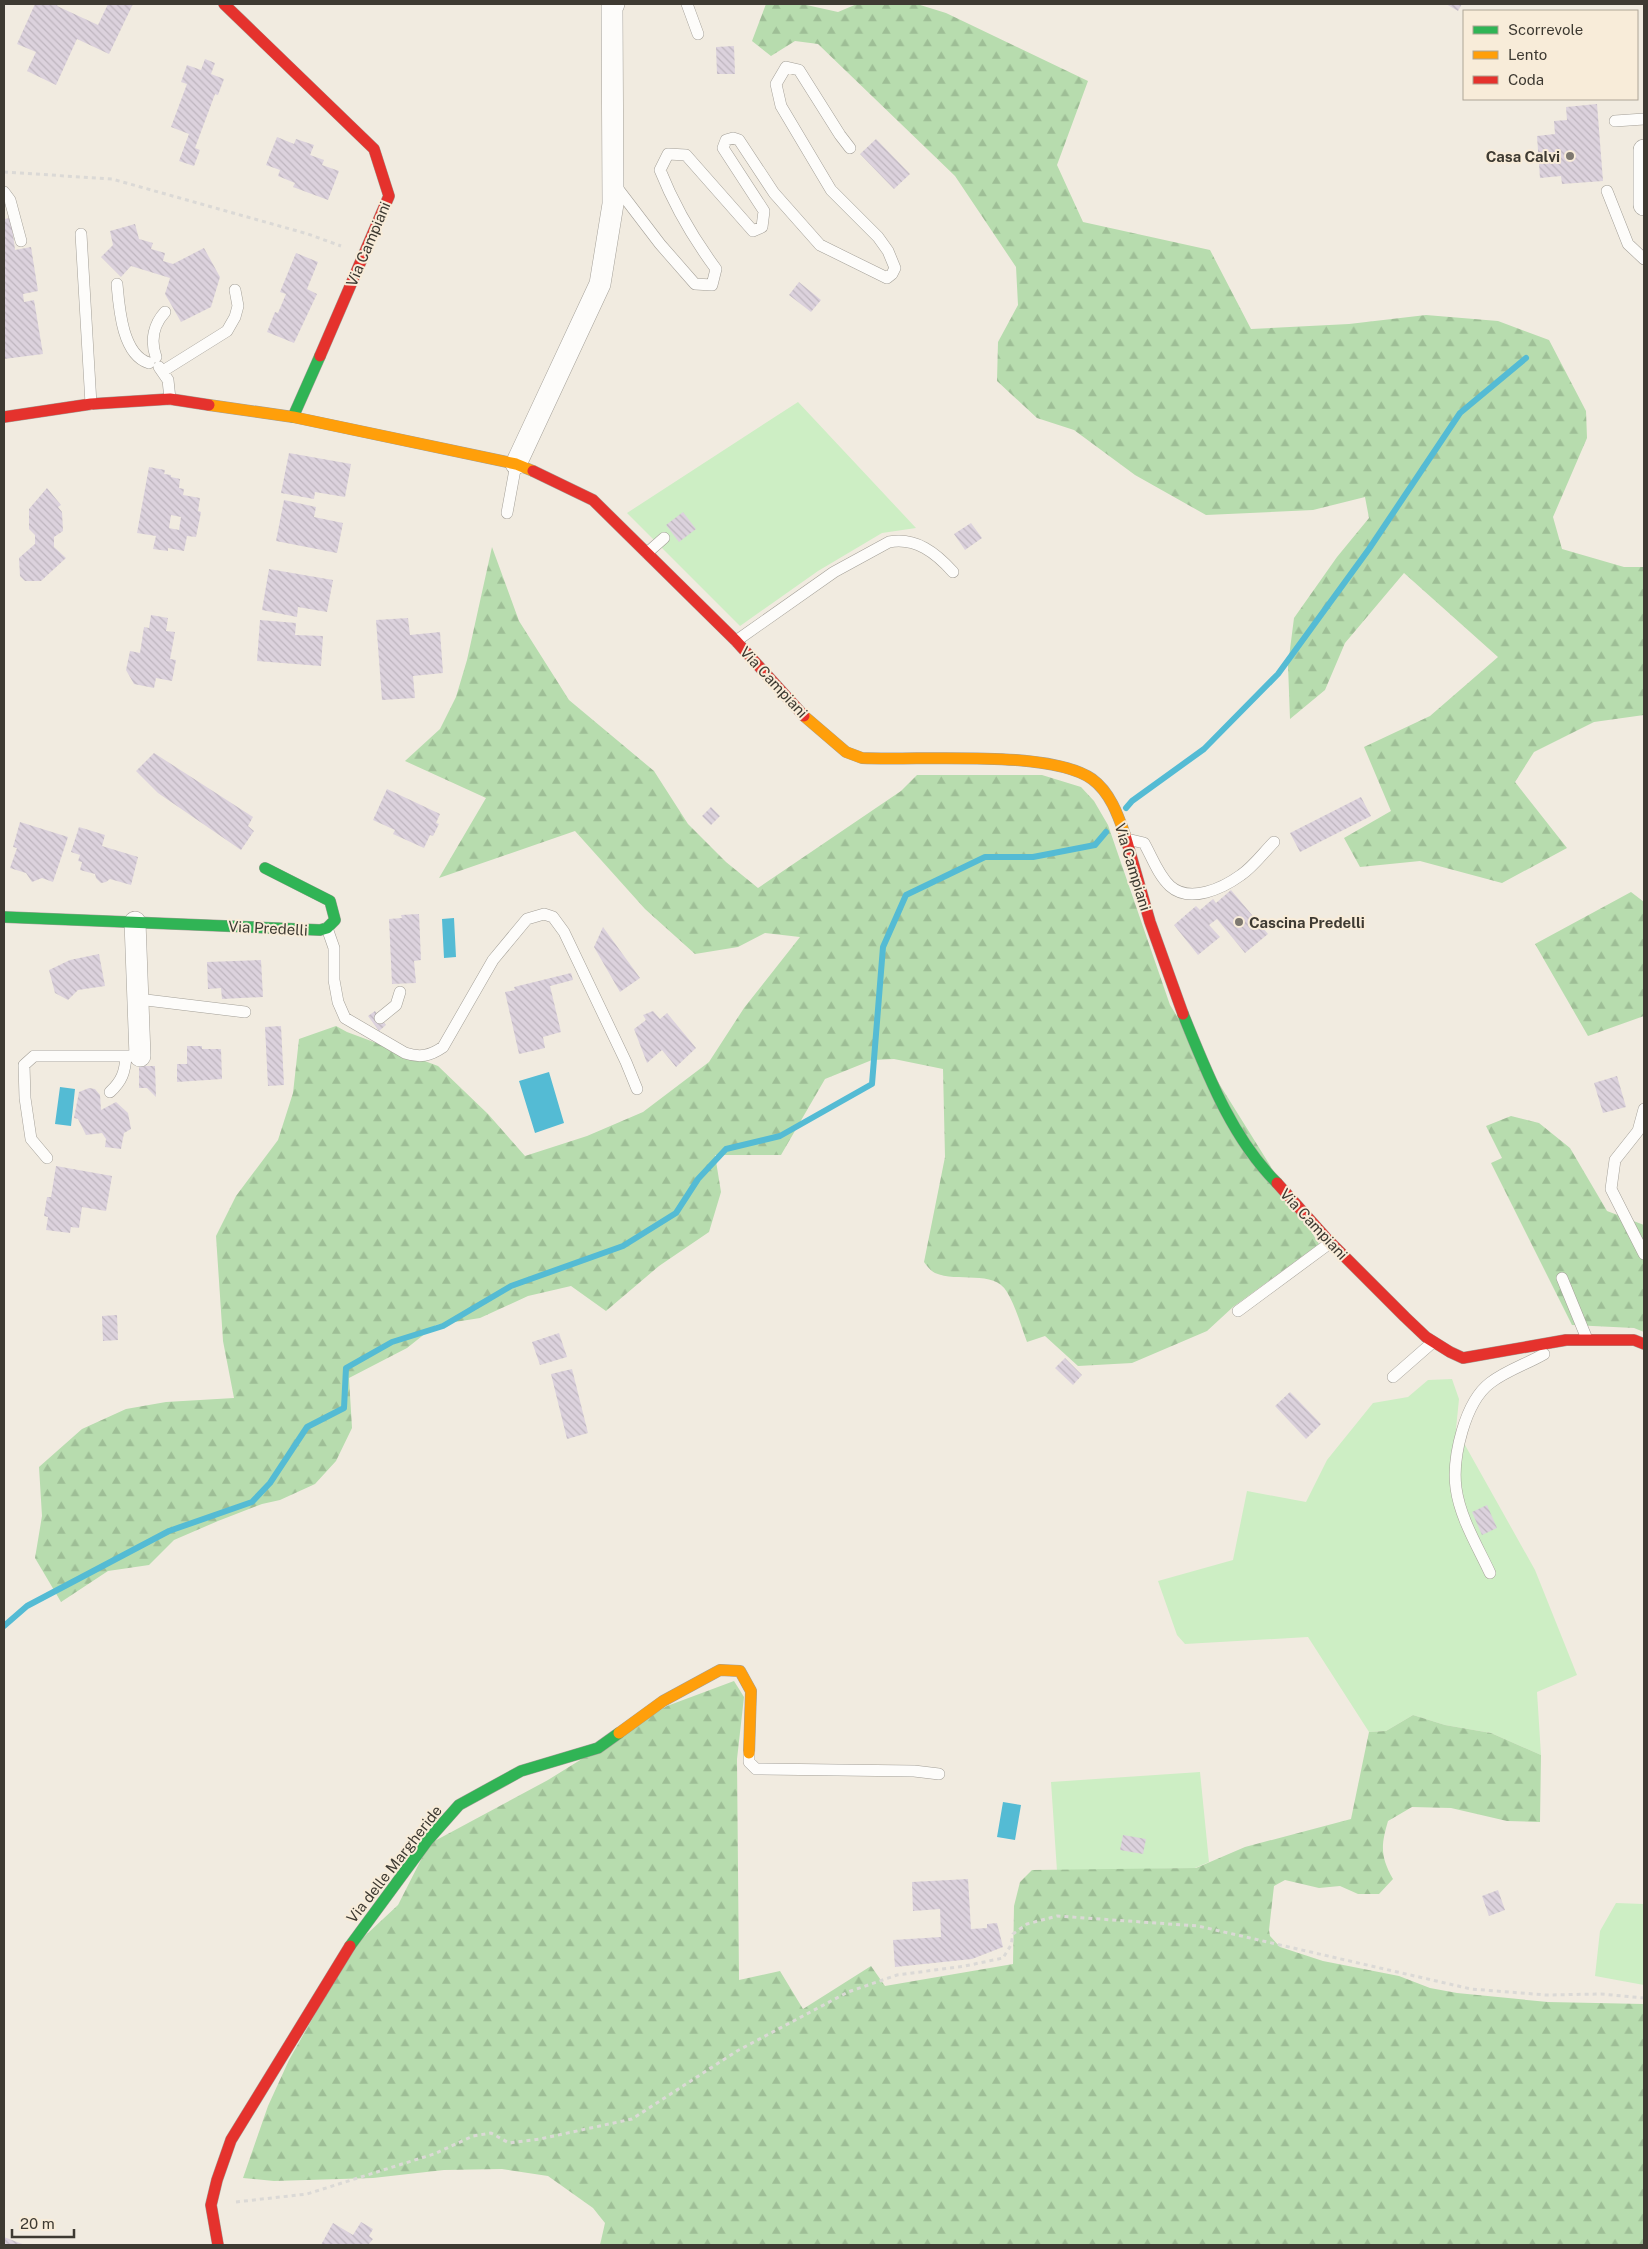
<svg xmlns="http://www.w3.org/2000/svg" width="1648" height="2249" font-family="'Public Sans',sans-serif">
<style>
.grass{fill:#cdeec4}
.forest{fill:url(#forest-firs)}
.water{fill:#54bbd4}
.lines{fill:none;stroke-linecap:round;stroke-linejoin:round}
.stream{stroke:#54bbd4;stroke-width:6}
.building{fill:url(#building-back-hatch);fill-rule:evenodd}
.lane-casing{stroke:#a39f97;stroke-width:12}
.street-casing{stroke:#a39f97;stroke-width:22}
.fast-casing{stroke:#a39f97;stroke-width:12}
.slow-casing{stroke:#a39f97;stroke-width:12}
.jam-casing{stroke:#a39f97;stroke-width:12}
.path{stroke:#dbd9d6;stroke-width:3;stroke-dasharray:4 4;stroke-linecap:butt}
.lane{stroke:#fdfcfa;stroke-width:11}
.street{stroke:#fdfcfa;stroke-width:21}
.fast{stroke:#30b455;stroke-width:11}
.slow{stroke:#ff9f0a;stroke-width:11}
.jam{stroke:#e5322d;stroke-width:11}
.poi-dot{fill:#7d786f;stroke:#f8ecd9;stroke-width:2}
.labels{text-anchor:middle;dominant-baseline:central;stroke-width:4;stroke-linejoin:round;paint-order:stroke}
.poi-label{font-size:15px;font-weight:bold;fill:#3e3a32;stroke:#f8ecd9;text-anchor:end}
.street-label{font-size:15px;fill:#3e3a32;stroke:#f8ecd9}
</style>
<defs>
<pattern id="forest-firs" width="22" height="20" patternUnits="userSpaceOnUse" patternTransform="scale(1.25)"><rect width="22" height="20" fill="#b7dcae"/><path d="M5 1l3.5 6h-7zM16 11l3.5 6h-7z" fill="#9ebe96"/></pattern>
<pattern id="building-back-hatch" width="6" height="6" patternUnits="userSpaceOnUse" patternTransform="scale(1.25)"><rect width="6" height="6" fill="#dcd2dd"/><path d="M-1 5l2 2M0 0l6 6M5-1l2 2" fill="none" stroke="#beb5be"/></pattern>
</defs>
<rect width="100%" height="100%" fill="#f1ebe0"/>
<path class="grass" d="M 798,402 L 916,528 L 882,533 L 818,571 L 740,626 L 627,513 Z
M 1452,1379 L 1459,1399 L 1456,1429 L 1535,1570 L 1577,1675 L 1537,1692 L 1541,1755 L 1491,1733 L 1445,1725 L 1413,1715 L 1386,1731 L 1369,1732 L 1308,1637 L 1185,1644 L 1177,1635 L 1158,1581 L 1233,1560 L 1247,1491 L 1306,1502 L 1327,1460 L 1373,1403 L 1408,1397 L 1428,1380 Z
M 1200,1772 L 1209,1862 L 1195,1868 L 1057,1871 L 1051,1782 Z
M 1616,1903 L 1644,1904 L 1644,1985 L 1595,1976 L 1600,1931 Z"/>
<path class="forest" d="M 766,4 L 802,4 L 838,12 L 857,4 L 917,4 L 946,13 L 1088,81 L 1057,165 L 1083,222 L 1210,250 L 1251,329 L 1349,324 L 1426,315 L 1498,321 L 1549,340 L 1586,411 L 1587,438 L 1553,517 L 1562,549 L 1624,567 L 1644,567 L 1644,715 L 1594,722 L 1534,752 L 1515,782 L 1567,848 L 1502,883 L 1420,861 L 1360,867 L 1344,838 L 1391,811 L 1364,747 L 1430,716 L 1498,657 L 1404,573 L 1345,643 L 1325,690 L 1290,719 L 1288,665 L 1294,618 L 1337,557 L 1369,518 L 1365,497 L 1313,510 L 1206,515 L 1135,475 L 1074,430 L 1037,418 L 997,381 L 998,342 L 1018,305 L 1016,267 L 955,176 L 818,44 L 795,41 L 771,56 L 752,41 Z
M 492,547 L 519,621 L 569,700 L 654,771 L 688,824 L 726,862 L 758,888 L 901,791 L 917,775 L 1042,775 L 1081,787 L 1094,801 L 1108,825 L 1170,1005 L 1319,1244 L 1233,1307 L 1207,1331 L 1132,1363 L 1078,1366 L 1045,1336 L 1027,1342 C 1021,1326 1016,1307 1007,1292 C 994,1269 957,1283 935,1273 C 931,1271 927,1266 924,1262 L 945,1157 L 943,1069 L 894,1059 L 872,1060 L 825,1079 L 781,1155 L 715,1155 L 721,1192 L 709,1232 L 659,1266 L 606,1311 L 571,1286 L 528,1296 L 480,1318 L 436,1325 L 407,1348 L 349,1378 L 352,1428 L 336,1461 L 315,1484 L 280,1500 L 262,1504 L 218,1521 L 174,1540 L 149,1565 L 108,1571 L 61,1602 L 35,1558 L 42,1516 L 39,1467 L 82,1429 L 126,1409 L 166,1402 L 234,1398 L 223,1341 L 216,1236 L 236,1196 L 278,1140 L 293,1093 L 299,1039 L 336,1026 L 347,1032 L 438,1066 L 488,1114 L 525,1156 L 587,1136 L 643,1112 L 709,1062 L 744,1008 L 800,937 L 765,933 L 738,947 L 695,954 L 645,909 L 575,831 L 439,878 L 486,798 L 405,761 L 440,729 L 456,697 L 467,660 Z
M 1631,892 L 1644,902 L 1644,1016 L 1588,1036 L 1535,944 Z
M 1511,1116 L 1539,1123 L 1570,1148 L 1607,1211 L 1644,1225 L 1644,1332 L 1634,1328 L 1572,1325 L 1491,1163 L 1502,1158 L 1486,1126 Z
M 734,1681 L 744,1697 L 737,1759 L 739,1980 L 780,1971 L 803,2009 L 871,1966 L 885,1986 L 1013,1964 L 1014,1906 L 1020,1882 L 1032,1870 L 1196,1868 L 1245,1847 L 1351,1819 L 1369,1732 L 1386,1731 L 1413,1715 L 1445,1725 L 1491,1733 L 1541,1755 L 1540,1822 L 1507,1821 L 1451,1808 L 1412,1807 L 1388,1821 C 1381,1845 1380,1856 1393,1879 L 1379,1894 L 1358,1894 L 1340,1886 L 1319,1888 L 1285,1880 L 1274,1886 L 1269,1930 L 1270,1936 L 1280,1947 L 1323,1961 L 1399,1976 L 1430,1988 L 1457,1993 L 1548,2002 L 1644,2004 L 1644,2245 L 600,2245 L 605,2223 L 593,2208 L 548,2176 L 502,2169 L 444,2170 L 373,2178 L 274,2181 L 243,2178 L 268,2106 L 289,2060 L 353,1947 L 398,1905 L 429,1844 L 548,1780 L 667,1706 Z"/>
<path class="water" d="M 454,918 L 456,957 L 444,958 L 442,919 Z
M 549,1072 L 564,1123 L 535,1133 L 519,1081 Z
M 60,1087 L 75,1089 L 71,1126 L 55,1124 Z
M 1003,1802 L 1021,1805 L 1015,1840 L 997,1837 Z"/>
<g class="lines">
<path class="stream" d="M 1126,808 L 1132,801 L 1204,749 L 1278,674 L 1369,549 L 1460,413 L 1526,358
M 4,1626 L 27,1606 L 169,1531 L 252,1502 L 270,1483 L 307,1427 L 344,1408 L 346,1368 L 392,1342 L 443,1326 L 511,1286 L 623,1246 L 676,1213 L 698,1179 L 726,1149 L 780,1136 L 872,1084 L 883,947 L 906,895 L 985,857 L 1033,857 L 1095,845 L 1106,832"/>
</g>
<path class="building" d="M 35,4 L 58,4 L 57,6 L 98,25 L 108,4 L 133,4 L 109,54 L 77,39 L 56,85 L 27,71 L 36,52 L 17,44 Z
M 1446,4 L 1462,4 L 1458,11 Z
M 734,46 L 735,74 L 717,74 L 716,47 Z
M 205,59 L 215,63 L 211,74 L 224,79 L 218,95 L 215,94 L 195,148 L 200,150 L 194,166 L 179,161 L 189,134 L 171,127 L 187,84 L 181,82 L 187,65 L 201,70 Z
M 1597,104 L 1603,181 L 1562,184 L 1561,176 L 1540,178 L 1537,136 L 1555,134 L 1554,121 L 1567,120 L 1566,107 Z
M 277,137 L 294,144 L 296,139 L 314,145 L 310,155 L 324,160 L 322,165 L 339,171 L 328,200 L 293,187 L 295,183 L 278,176 L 280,170 L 266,165 Z
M 876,139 L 910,174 L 894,189 L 860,154 Z
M 11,218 L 15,250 L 31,247 L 38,291 L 23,294 L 24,302 L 34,300 L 43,354 L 4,359 L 4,219 Z
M 135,224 L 139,239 L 153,243 L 151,249 L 165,253 L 163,261 L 173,264 L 204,248 L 220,277 L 211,307 L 181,322 L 165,294 L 170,278 L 131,266 L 121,277 L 101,257 L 113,245 L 110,231 Z
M 296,253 L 318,262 L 307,289 L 317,294 L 294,343 L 267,332 L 275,312 L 278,313 L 286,294 L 280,292 Z
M 799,282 L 821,300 L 811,312 L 789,295 Z
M 289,453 L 351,464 L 345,497 L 315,492 L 314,499 L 281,493 Z
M 149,467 L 165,470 L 164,474 L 171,475 L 171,477 L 180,479 L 179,488 L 184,489 L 183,495 L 200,498 L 198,511 L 201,512 L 196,537 L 187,536 L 184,551 L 168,548 L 168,551 L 153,549 L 156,536 L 137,533 ZM 171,515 L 181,517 L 179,530 L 169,528 Z
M 47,488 L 61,505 L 58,507 L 62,512 L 63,531 L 54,537 L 54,547 L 66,558 L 41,581 L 25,581 L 20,576 L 19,558 L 35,544 L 35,535 L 29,529 L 29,509 Z
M 284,500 L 316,507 L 314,517 L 343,523 L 337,553 L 276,541 Z
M 683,512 L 696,529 L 679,542 L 666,525 Z
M 971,523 L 982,538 L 965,550 L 954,534 Z
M 269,569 L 333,580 L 327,612 L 298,607 L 297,617 L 262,610 Z
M 151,615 L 168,618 L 166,631 L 175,632 L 170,659 L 176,660 L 172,681 L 156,678 L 154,688 L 134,684 L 126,670 L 130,651 L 140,653 L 144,627 L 149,628 Z
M 408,618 L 410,635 L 440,632 L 443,673 L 413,676 L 415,698 L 382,700 L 376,620 Z
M 260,620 L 296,623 L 295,635 L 323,636 L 321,666 L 257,661 Z
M 154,753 L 253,817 L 248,826 L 254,831 L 241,850 L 158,793 L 136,771 Z
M 387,789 L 440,814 L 436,823 L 439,824 L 433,836 L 430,835 L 424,848 L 393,834 L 395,830 L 373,820 Z
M 1361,797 L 1371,816 L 1300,852 L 1290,833 Z
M 711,807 L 720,816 L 711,825 L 702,816 Z
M 20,822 L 68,837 L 53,882 L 42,878 L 32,882 L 26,873 L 10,868 L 17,848 L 13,847 Z
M 79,827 L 105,835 L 102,846 L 138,857 L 131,885 L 110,879 L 106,882 L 101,883 L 96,878 L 95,874 L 80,870 L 82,862 L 78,861 L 80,855 L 71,852 Z
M 1231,890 L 1268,934 L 1245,953 L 1217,919 L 1209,925 L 1220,937 L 1198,955 L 1174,925 L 1196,906 L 1200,910 L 1213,899 L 1216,903 Z
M 419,914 L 421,960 L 414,961 L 416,983 L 392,984 L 389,919 L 402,918 L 401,915 Z
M 603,927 L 640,978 L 620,992 L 594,947 Z
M 99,954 L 105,986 L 78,990 L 68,1000 L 55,993 L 49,970 L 70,960 Z
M 261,960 L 263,997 L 222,999 L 221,988 L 208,989 L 207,962 Z
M 571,973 L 573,980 L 550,986 L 561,1032 L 543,1037 L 545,1048 L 519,1054 L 505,992 L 515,990 L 514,987 Z
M 375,1011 L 386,1025 L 379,1031 L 368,1016 Z
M 653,1011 L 660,1019 L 667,1013 L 696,1048 L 676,1067 L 662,1050 L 647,1063 L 634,1029 L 646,1020 L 643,1015 Z
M 281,1026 L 284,1085 L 268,1086 L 265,1027 Z
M 187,1046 L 202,1046 L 202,1049 L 221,1049 L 222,1079 L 177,1082 L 177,1064 L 187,1064 Z
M 139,1066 L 155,1066 L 156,1097 L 147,1088 L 139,1088 Z
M 1617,1076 L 1626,1107 L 1603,1113 L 1594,1083 Z
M 89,1088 L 95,1089 L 100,1095 L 101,1110 L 116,1102 L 128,1113 L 131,1129 L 124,1133 L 121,1149 L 105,1147 L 106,1139 L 102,1133 L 86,1135 L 78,1119 L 74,1118 L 79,1092 Z
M 56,1166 L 112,1176 L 106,1211 L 82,1207 L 79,1228 L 71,1227 L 70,1233 L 46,1230 L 48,1217 L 44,1216 L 47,1197 L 51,1197 Z
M 117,1315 L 118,1340 L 103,1341 L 102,1316 Z
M 559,1333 L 567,1357 L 540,1365 L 532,1342 Z
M 1065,1358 L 1082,1375 L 1073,1385 L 1055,1368 Z
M 572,1369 L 588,1433 L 567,1439 L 551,1374 Z
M 1290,1392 L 1321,1424 L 1306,1439 L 1275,1406 Z
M 1487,1505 L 1497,1528 L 1482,1535 L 1472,1512 Z
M 1123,1835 L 1146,1839 L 1143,1854 L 1120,1850 Z
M 968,1879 L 971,1929 L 987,1928 L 987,1924 L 997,1923 L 1003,1947 L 972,1959 L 895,1967 L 893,1940 L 941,1937 L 940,1909 L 913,1911 L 912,1882 Z
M 1498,1890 L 1505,1910 L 1489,1916 L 1482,1896 Z
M 361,2222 L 373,2229 L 369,2236 L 373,2239 L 369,2244 L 372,2245 L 321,2245 L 333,2223 L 353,2235 Z
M 4,2237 L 25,2245 L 4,2245 Z"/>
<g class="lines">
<g class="lane-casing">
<path id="lane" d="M 687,4 L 698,34
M 1615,121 L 1644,119
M 615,185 L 660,244 L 695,284 L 712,285 L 716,269 C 693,238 674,205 660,170 L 668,154 L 686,155 L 753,231 L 762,227 L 764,211 L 723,148 L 726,140 L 733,138 L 739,140 L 774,193 L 820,245 L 887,278 L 892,274 L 895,268 L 888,251 L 878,237 L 831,190 L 781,106 L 776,84 L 786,67 L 799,70 L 840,135 L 850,148
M 1607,191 L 1628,244 L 1644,259
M 4,192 L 10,200 L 21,241
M 81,234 L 91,404
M 117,284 C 119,307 122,355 149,363
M 156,357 C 150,340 154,324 165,312
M 159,367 L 168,380 L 170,399
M 163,371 L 227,331 L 235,317 L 238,306 L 235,290
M 507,513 L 516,464
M 647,553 L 664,538
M 736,641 L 834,572 L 889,542 C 916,537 936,553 953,572
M 1127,839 L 1144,843 C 1152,857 1158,875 1170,886 C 1190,904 1223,888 1241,875 C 1253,867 1264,852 1274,842
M 327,928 L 334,948 L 334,980 L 338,1002 L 345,1018 L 405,1053 C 420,1058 430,1056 443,1047 L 493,960 L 527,919 L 544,914 L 553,917 L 564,932 L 626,1062 L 637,1089
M 138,999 L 245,1012
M 380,1018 L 396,1005 L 400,992
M 110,1092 C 122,1081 125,1072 126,1056
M 1644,1109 L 1638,1131 L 1615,1160 L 1611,1189 L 1644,1254
M 47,1158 L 31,1139 L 25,1098 L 24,1065 L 34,1056 L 140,1056
M 1562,1278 L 1587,1339
M 1238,1311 L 1330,1243
M 1393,1377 L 1433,1342
M 1490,1573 C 1478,1547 1460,1518 1456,1488 C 1452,1457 1465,1402 1490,1383 C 1507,1370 1527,1364 1544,1354
M 749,1753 L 749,1762 L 756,1769 L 914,1771 L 939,1774"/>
</g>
<g class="street-casing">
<path id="street" d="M 1644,150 L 1644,205
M 516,464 L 600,284 L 613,204 L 612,8 L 614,4
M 135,922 L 140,1056"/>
</g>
<g class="fast-casing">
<path id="fast" d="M 293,417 L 320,356
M 4,917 L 320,930 L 327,928 L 335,920 L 330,901 L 265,868
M 1183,1014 C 1207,1073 1231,1137 1277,1183
M 350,1946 L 428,1840 L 459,1805 L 521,1771 L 598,1748 L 619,1733"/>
</g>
<g class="slow-casing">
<path id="slow" d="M 209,405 L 293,417 L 516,464 L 533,471
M 804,716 L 846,752 L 862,758 C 917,761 1049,749 1092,779 C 1110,792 1118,815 1125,835
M 619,1733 L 663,1701 L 720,1670 L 740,1671 L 751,1691 L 749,1753"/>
</g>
<g class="jam-casing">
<path id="jam" d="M 224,4 L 374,149 L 389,196 L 320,356
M 4,417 L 91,404 L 170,399 L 209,405
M 533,471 L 593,500 L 736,641 L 804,716
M 1125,835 L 1150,922 L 1183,1014
M 1277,1183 L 1327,1239 L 1405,1317 L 1426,1337 L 1450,1352 L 1463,1358 L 1566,1340 L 1634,1340 L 1644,1344
M 218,2245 L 211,2205 L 217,2180 L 231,2140 L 350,1946"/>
</g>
<path class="path" d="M 4,172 L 112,179 L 308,234 L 341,246
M 236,2202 L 307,2194 L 434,2154 L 473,2136 L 491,2133 L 509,2143 L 540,2139 L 632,2119 L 737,2051 L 848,1992 L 897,1975 L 965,1966 L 1003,1958 L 1011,1945 L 1013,1934 L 1027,1924 L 1057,1916 L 1198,1926 L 1471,1989 L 1546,1995 L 1601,1994 L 1644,1998"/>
<use href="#lane" class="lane"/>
<use href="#street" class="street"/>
<use href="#fast" class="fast"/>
<use href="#slow" class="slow"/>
<use href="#jam" class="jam"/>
</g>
<g class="poi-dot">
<circle cx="1570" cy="156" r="5"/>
<circle cx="1239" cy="922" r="5"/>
</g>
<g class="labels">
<g class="poi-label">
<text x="1560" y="156">Casa Calvi</text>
<text x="1249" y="922" text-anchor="start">Cascina Predelli</text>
</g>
<g class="street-label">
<text transform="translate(368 244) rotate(-67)">Via Campiani</text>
<text transform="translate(774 682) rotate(47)">Via Campiani</text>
<text transform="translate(1133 867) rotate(73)">Via Campiani</text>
<text transform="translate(268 928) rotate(3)">Via Predelli</text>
<text transform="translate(1314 1224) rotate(47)">Via Campiani</text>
<text transform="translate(394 1864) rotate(-52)">Via delle Margheride</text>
</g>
</g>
<rect width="1648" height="2249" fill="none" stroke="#3e3a32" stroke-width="10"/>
<rect x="1463" y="10" width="175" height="90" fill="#f8ecd9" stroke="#aea596"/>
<rect x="1473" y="26" width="25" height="8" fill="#30b455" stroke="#aea596"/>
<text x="1508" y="35" font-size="15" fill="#3e3a32">Scorrevole</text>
<rect x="1473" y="51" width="25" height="8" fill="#ff9f0a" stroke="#aea596"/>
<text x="1508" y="60" font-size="15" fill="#3e3a32">Lento</text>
<rect x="1473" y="76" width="25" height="8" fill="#e5322d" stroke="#aea596"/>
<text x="1508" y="85" font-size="15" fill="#3e3a32">Coda</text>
<path d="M12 2229v8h62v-8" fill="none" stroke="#3e3a32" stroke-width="2.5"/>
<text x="20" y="2229" font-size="15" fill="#3e3a32" stroke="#f8ecd9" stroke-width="4" paint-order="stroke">20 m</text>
</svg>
